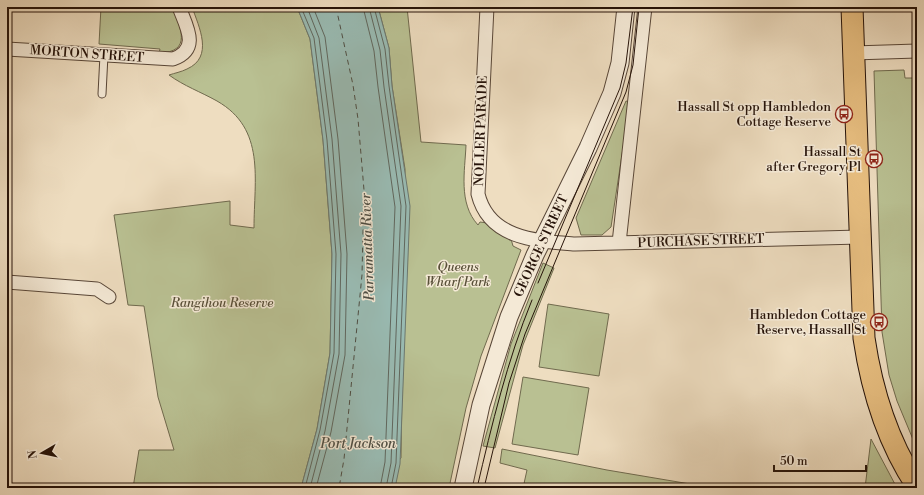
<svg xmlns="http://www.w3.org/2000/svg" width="924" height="495" font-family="'Libre Bodoni',serif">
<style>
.green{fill:#b9c092;stroke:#706a4e}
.water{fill:#99bbb3;stroke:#6b786f}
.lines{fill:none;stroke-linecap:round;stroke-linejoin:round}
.shore{stroke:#60675e;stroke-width:1}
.ferry{stroke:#4e4e44;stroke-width:1;stroke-dasharray:5 4;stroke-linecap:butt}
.service-casing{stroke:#584637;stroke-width:9}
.minor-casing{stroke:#584637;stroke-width:15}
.tertiary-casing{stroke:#584637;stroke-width:19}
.primary-casing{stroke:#261309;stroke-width:23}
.service{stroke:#f4e9d6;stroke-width:7}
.minor{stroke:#f4e9d6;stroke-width:13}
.tertiary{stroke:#f4e9d6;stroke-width:17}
.primary{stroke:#e7be80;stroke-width:21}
.tram{stroke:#261309;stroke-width:1}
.labels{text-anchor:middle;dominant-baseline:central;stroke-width:3;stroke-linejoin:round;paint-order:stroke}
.street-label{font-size:13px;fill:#261309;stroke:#f4e9d6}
.poi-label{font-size:13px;fill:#261309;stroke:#f4e9d6;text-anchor:end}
.park-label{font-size:13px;font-style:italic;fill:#595039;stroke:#f4e9d6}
.water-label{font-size:14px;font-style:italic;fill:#4e4e44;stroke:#f4e9d6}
</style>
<rect width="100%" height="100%" fill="#eeddc0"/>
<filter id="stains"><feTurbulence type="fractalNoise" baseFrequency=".005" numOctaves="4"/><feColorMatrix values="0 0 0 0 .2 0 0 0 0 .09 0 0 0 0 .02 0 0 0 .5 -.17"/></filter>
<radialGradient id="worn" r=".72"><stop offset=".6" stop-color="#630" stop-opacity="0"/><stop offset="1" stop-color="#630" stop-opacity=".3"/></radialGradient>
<path class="green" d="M 101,7 L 173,7 C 180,28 193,52 159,53 L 160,49 L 99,44 Z
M 192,7 L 297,7 L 310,39 L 323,140 L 332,254 L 330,353 L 317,429 L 301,488 L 133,488 L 139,450 L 174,450 L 158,397 L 144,306 L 128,305 L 114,215 L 230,201 L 230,225 L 254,228 C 254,179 266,129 217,101 C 201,92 184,86 169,75 C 175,73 181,72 187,69 C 214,57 199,27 192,7 Z
M 378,7 L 407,7 L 421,142 L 466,145 C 465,171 458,203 478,225 L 480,222 L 488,223 L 498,233 L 511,239 L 513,246 L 521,250 L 481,356 L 466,408 L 449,488 L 373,488 L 401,458 L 405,169 L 392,86 L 389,48 Z
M 904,70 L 905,78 L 917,78 L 917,449 L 897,401 L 889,375 L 882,332 L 874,71 Z
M 626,101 L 630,102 L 611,227 L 602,235 L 581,235 L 576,218 Z
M 543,263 L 554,268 L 523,345 L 495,448 L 483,446 L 511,344 Z
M 548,304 L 609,314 L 599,376 L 539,367 Z
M 523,377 L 589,388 L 578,455 L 512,444 Z
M 871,439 L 897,488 L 865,488 Z
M 502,449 L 607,470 L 714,488 L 523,488 L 527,470 L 500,463 Z"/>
<path class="water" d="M 297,7 L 378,7 L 389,48 L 392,86 L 410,206 L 400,464 L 395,488 L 301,488 L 317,429 L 330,353 L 332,254 L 323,140 L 310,39 Z"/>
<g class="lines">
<path class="shore" d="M 301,7 L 314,38 L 327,140 L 336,254 L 334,353 L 320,430 L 305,488
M 307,7 L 319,38 L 332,139 L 341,254 L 339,354 L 325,431 L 310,488
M 313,7 L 325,37 L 338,139 L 347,254 L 345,355 L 331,432 L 316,488
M 363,7 L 374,51 L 378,87 L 395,207 L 385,462 L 380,488
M 369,7 L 380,50 L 384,87 L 401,206 L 391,463 L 386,488
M 374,7 L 385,49 L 389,86 L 406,206 L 396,463 L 391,488"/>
<path class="ferry" d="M 336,7 L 353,85 L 358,119 L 364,190 L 362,275 L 344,459 L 339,488"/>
<g class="service-casing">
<path id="service" d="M 102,94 L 104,55"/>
</g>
<g class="minor-casing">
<path id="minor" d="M 487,7 L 478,194 C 489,239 536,241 575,244 L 860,237
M 7,49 L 173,59 C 201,49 186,26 179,7
M 853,53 L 917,51
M 619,243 L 645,7
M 7,282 L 97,289 L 109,297"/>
</g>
<g class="tertiary-casing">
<path id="tertiary" d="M 463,488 L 481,405 L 509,317 L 535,255 L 588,148 L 612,93 L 620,63 L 626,7"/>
</g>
<g class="primary-casing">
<path id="primary" d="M 852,7 L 864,338 C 872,392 887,441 917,486"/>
</g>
<use href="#service" class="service"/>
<use href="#minor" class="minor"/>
<use href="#tertiary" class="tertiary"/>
<use href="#primary" class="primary"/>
<path class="tram" d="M 538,283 L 620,88 L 626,63 L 633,7
M 477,488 C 492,424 507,361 532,300
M 484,488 L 509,383 L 525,334 L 626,92 L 633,65 L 639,7"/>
</g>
<defs>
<g id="bus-ring" transform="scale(0.9)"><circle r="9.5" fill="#f4e9d6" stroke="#8f2418" stroke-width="1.5"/><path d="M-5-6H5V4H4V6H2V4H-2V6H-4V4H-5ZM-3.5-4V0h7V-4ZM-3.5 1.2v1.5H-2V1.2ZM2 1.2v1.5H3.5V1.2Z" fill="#8f2418"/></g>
</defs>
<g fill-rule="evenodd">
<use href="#bus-ring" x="844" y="114"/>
<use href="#bus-ring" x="874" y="159"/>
<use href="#bus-ring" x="879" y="322"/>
</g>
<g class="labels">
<g class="street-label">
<text transform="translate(87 54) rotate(4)">MORTON STREET</text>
<text transform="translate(481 131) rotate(-88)">NOLLER PARADE</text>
<text transform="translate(701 241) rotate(-2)">PURCHASE STREET</text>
<text transform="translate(541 246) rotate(-65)">GEORGE STREET</text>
</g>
<g class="poi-label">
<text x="831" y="107">Hassall St opp Hambledon<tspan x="831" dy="15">Cottage Reserve</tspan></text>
<text x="861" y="152">Hassall St<tspan x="861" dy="15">after Gregory Pl</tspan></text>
<text x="866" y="315">Hambledon Cottage<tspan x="866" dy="15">Reserve, Hassall St</tspan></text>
</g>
<g class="park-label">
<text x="458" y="267">Queens<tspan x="458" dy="15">Wharf Park</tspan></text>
<text x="222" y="303">Rangihou Reserve</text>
</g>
<g class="water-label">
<text transform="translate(368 247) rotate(-92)">Parramatta River</text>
<text x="358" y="444">Port Jackson</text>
</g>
</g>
<rect width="924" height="495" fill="none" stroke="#eeddc0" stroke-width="24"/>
<rect x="8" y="8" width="908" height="479" fill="none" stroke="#261309" stroke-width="2"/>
<rect x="12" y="12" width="900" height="471" fill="none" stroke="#261309"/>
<g transform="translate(42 453) rotate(261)" stroke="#f4e9d6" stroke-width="3" paint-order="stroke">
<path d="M0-3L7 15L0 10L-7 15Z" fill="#261309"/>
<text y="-6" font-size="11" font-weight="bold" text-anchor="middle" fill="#261309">N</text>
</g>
<path d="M774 465v6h92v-6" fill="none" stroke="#261309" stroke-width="2"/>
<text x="780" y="465" font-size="12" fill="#261309" stroke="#f4e9d6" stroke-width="3" paint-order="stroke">50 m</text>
<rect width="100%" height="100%" filter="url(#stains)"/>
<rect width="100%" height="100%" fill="url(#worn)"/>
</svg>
